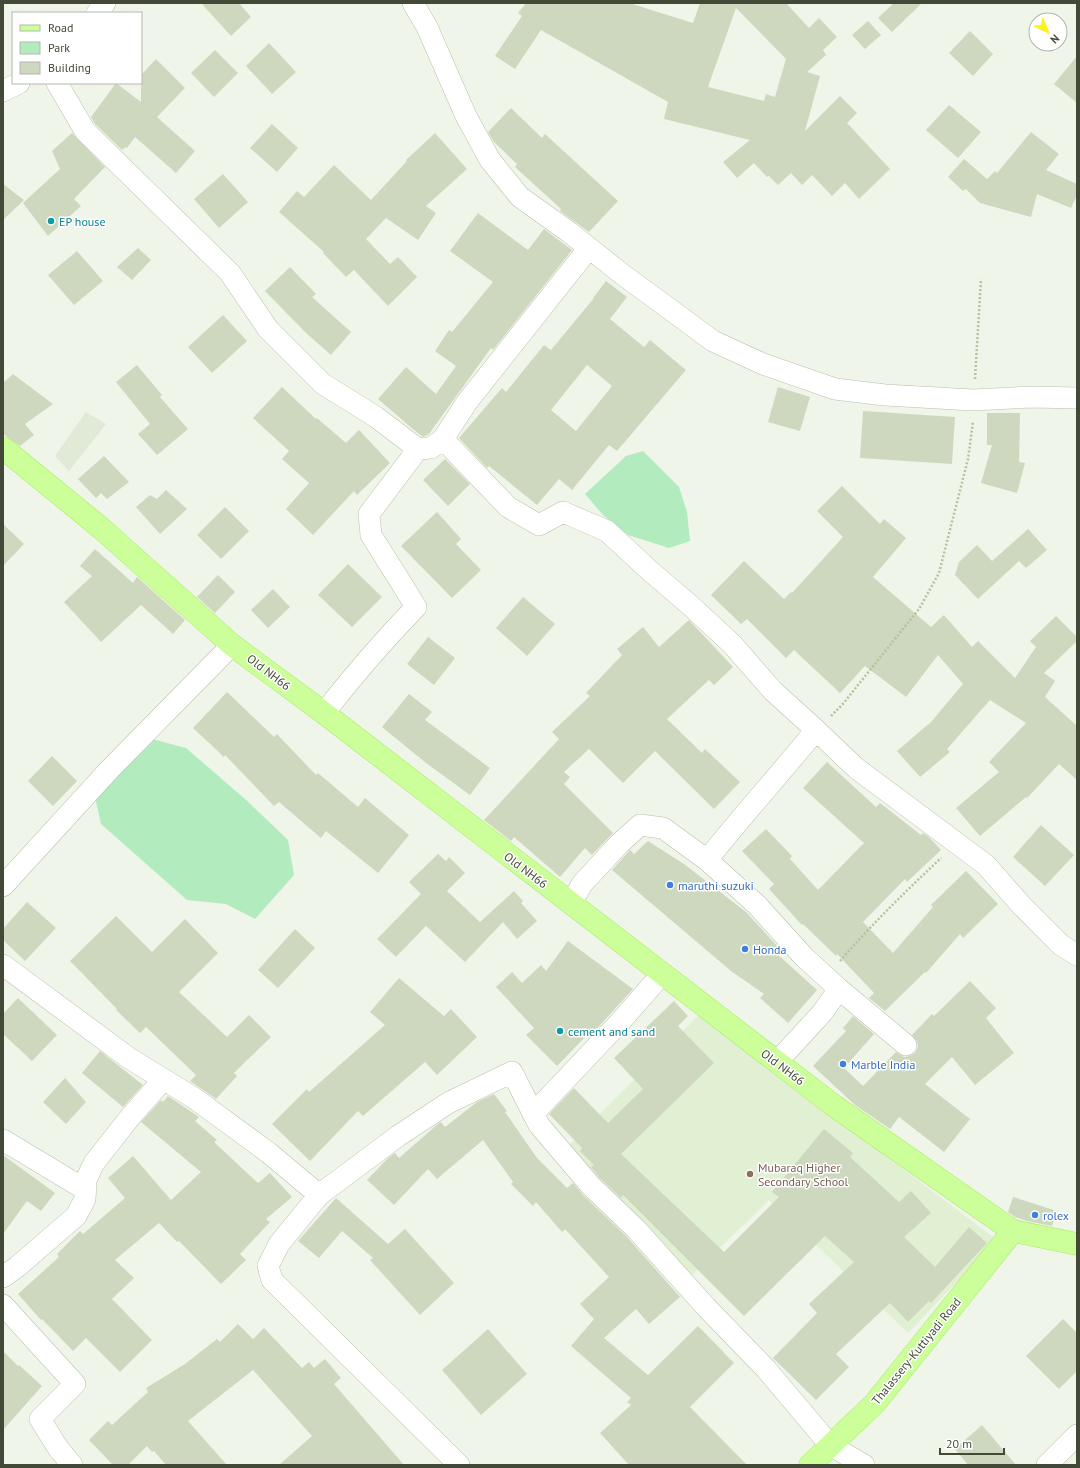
<svg xmlns="http://www.w3.org/2000/svg" width="1080" height="1468" font-family="'PT Sans',sans-serif">
<style>
.residential{fill:#e1e9d7}
.education{fill:#e1efd3}
.green{fill:#b1ebbe}
.building{fill:#ced8be;fill-rule:evenodd}
.lines{fill:none;stroke-linecap:round;stroke-linejoin:round}
.street-casing{stroke:#b8c1ab;stroke-width:22}
.primary-casing{stroke:#a8ea63;stroke-width:23}
.path{stroke:#b3c49c;stroke-width:2.5;stroke-dasharray:2 2;stroke-linecap:butt}
.street{stroke:#fff;stroke-width:21}
.primary{stroke:#cf9;stroke-width:22}
.culture-dot{fill:#0f9aa8;stroke:#fff;stroke-width:1.5}
.shop-dot{fill:#3f7fe0;stroke:#fff;stroke-width:1.5}
.education-dot{fill:#8d6e63;stroke:#fff;stroke-width:1.5}
.labels{text-anchor:middle;dominant-baseline:central;stroke-width:3;stroke-linejoin:round;paint-order:stroke}
.culture-label{font-size:12px;fill:#0d838f;stroke:#fff;text-anchor:start}
.street-label{font-size:12px;fill:#424a37;stroke:#fff}
.shop-label{font-size:12px;fill:#366cbe;stroke:#fff;text-anchor:start}
.education-label{font-size:12px;fill:#785e54;stroke:#fff;text-anchor:start}
</style>
<rect width="100%" height="100%" fill="#f0f5e9"/>
<path class="residential" d="M 86,412 L 106,424 L 69,471 L 55,456 Z"/>
<path class="education" d="M 699,1015 L 997,1240 L 908,1333 L 769,1200 L 689,1278 L 565,1149 Z"/>
<path class="green" d="M 643,451 L 679,487 L 687,512 L 690,541 L 669,548 L 628,535 L 604,516 L 585,494 L 626,456 Z
M 152,739 L 186,748 L 245,799 L 288,840 L 294,875 L 255,919 L 226,904 L 187,900 L 101,824 L 95,797 Z"/>
<path class="building" d="M 201,3 L 239,3 L 251,17 L 231,36 Z
M 526,3 L 629,3 L 693,23 L 700,3 L 786,3 L 809,28 L 819,18 L 837,37 L 823,50 L 826,55 L 807,72 L 820,76 L 805,131 L 840,96 L 857,113 L 847,123 L 890,169 L 859,199 L 845,183 L 832,196 L 812,175 L 802,185 L 791,173 L 778,185 L 769,176 L 767,177 L 754,163 L 737,178 L 723,162 L 750,140 L 664,119 L 668,102 L 541,30 L 515,69 L 495,56 L 522,16 L 518,13 ZM 736,8 L 786,59 L 775,97 L 766,94 L 764,101 L 708,87 Z
M 894,3 L 922,3 L 892,32 L 878,18 Z
M 868,21 L 881,35 L 865,49 L 852,35 Z
M 970,31 L 993,54 L 973,76 L 949,53 Z
M 269,43 L 296,72 L 272,94 L 246,66 Z
M 215,50 L 238,73 L 214,97 L 191,73 Z
M 1077,56 L 1077,103 L 1054,84 Z
M 156,59 L 185,88 L 157,117 L 195,151 L 176,173 L 135,137 L 127,148 L 126,147 L 122,150 L 95,124 L 91,117 L 116,83 L 141,102 L 141,75 Z
M 949,105 L 981,132 L 958,158 L 926,130 Z
M 511,108 L 542,138 L 545,134 L 618,201 L 589,232 L 560,211 L 561,209 L 515,167 L 517,164 L 494,142 L 488,132 Z
M 272,124 L 298,148 L 277,172 L 250,148 Z
M 1031,132 L 1059,154 L 1046,170 L 1077,184 L 1077,195 L 1071,208 L 1037,194 L 1031,217 L 980,203 L 966,189 L 963,191 L 948,177 L 964,159 L 987,179 L 995,171 L 997,173 Z
M 72,133 L 105,167 L 74,199 L 81,206 L 48,236 L 23,203 L 60,169 L 52,151 Z
M 435,133 L 467,169 L 426,206 L 436,213 L 418,240 L 386,218 L 366,239 L 390,264 L 398,257 L 417,277 L 388,306 L 354,270 L 346,277 L 323,253 L 324,252 L 279,212 L 297,191 L 304,197 L 334,165 L 371,200 L 407,161 L 406,160 Z
M 223,174 L 248,202 L 219,228 L 194,199 Z
M 3,184 L 24,200 L 3,220 Z
M 478,213 L 528,250 L 544,229 L 572,250 L 493,350 L 491,348 L 429,434 L 423,437 L 414,430 L 378,399 L 406,367 L 436,394 L 456,366 L 435,351 L 449,330 L 452,332 L 493,282 L 450,251 Z
M 138,248 L 151,260 L 132,280 L 117,267 Z
M 77,251 L 103,281 L 74,305 L 48,275 Z
M 290,267 L 316,294 L 312,297 L 351,332 L 331,355 L 306,333 L 265,291 Z
M 606,281 L 627,297 L 610,319 L 644,347 L 650,340 L 686,370 L 617,451 L 609,445 L 572,490 L 559,479 L 537,505 L 489,466 L 487,468 L 459,438 L 502,388 L 506,392 L 544,345 L 551,350 L 594,298 L 593,298 ZM 587,365 L 612,386 L 576,431 L 551,410 Z
M 223,315 L 247,341 L 212,373 L 188,347 Z
M 137,365 L 162,395 L 160,397 L 188,429 L 157,455 L 138,434 L 150,424 L 116,382 Z
M 13,374 L 53,404 L 25,424 L 34,435 L 20,446 L 3,434 L 3,383 Z
M 282,387 L 316,419 L 317,418 L 346,443 L 359,430 L 390,463 L 357,495 L 354,491 L 313,535 L 286,509 L 309,483 L 282,459 L 289,451 L 253,418 Z
M 778,387 L 810,397 L 800,431 L 768,422 Z
M 863,411 L 955,417 L 952,464 L 860,458 Z
M 987,413 L 1020,413 L 1019,462 L 1025,463 L 1017,493 L 981,483 L 992,445 L 987,445 Z
M 104,456 L 129,482 L 107,499 L 101,493 L 96,498 L 78,479 Z
M 445,459 L 470,484 L 448,506 L 423,480 Z
M 842,486 L 880,524 L 884,519 L 906,538 L 873,577 L 931,627 L 944,615 L 972,647 L 978,641 L 1015,678 L 1036,647 L 1030,641 L 1056,616 L 1077,637 L 1077,641 L 1044,673 L 1055,681 L 1045,697 L 1077,726 L 1077,780 L 1059,764 L 1027,798 L 1026,797 L 980,836 L 956,808 L 999,772 L 989,762 L 1026,723 L 990,700 L 947,749 L 950,752 L 920,777 L 897,751 L 931,722 L 963,684 L 938,655 L 906,697 L 865,666 L 840,693 L 794,650 L 786,658 L 747,619 L 741,624 L 711,595 L 744,561 L 784,599 L 791,592 L 792,593 L 843,537 L 817,511 Z
M 166,490 L 187,509 L 160,534 L 136,507 L 150,495 L 157,499 Z
M 225,507 L 249,531 L 221,559 L 197,535 Z
M 437,512 L 461,539 L 456,544 L 481,570 L 452,598 L 401,546 Z
M 3,524 L 24,544 L 3,566 Z
M 1028,529 L 1047,550 L 1026,568 L 1019,561 L 978,599 L 955,575 L 959,562 L 977,545 L 992,561 Z
M 95,549 L 133,583 L 137,577 L 185,620 L 173,634 L 141,605 L 101,642 L 64,602 L 92,576 L 80,566 Z
M 348,564 L 382,597 L 352,627 L 318,595 Z
M 218,575 L 235,592 L 215,613 L 197,597 Z
M 273,589 L 290,607 L 268,628 L 251,610 Z
M 523,597 L 555,624 L 527,656 L 496,628 Z
M 689,620 L 733,667 L 714,685 L 709,680 L 667,719 L 702,753 L 705,749 L 740,782 L 714,809 L 655,751 L 623,783 L 589,749 L 564,772 L 570,777 L 564,784 L 613,833 L 592,855 L 585,848 L 560,877 L 514,837 L 511,841 L 484,820 L 559,739 L 552,732 L 590,696 L 586,693 L 622,655 L 617,649 L 643,627 L 659,647 Z
M 428,637 L 455,658 L 434,685 L 407,664 Z
M 227,692 L 274,737 L 277,734 L 316,775 L 318,773 L 358,807 L 365,798 L 409,835 L 378,873 L 326,831 L 321,838 L 279,802 L 274,806 L 225,755 L 224,757 L 193,728 Z
M 409,694 L 432,712 L 425,720 L 490,768 L 470,795 L 426,763 L 382,727 Z
M 52,756 L 77,781 L 53,806 L 28,781 Z
M 827,762 L 876,807 L 880,803 L 921,835 L 923,833 L 929,837 L 941,850 L 907,882 L 905,879 L 863,922 L 893,953 L 933,907 L 931,905 L 966,871 L 998,904 L 963,938 L 960,934 L 926,973 L 925,972 L 885,1011 L 869,998 L 874,993 L 837,954 L 836,956 L 803,924 L 802,925 L 769,889 L 774,884 L 742,851 L 766,829 L 792,856 L 790,859 L 818,890 L 864,843 L 803,788 Z
M 1041,825 L 1074,855 L 1045,886 L 1013,857 Z
M 648,841 L 684,864 L 746,912 L 780,949 L 776,953 L 817,990 L 788,1023 L 760,998 L 764,994 L 731,971 L 612,870 L 630,850 L 634,854 Z
M 438,854 L 446,861 L 449,857 L 465,873 L 447,891 L 480,922 L 514,891 L 523,901 L 521,903 L 537,921 L 517,939 L 503,922 L 465,962 L 426,926 L 396,957 L 377,939 L 421,894 L 409,882 Z
M 27,902 L 56,928 L 25,961 L 3,940 L 3,929 Z
M 116,916 L 152,952 L 185,919 L 218,953 L 179,992 L 227,1037 L 249,1015 L 271,1037 L 234,1073 L 237,1076 L 216,1099 L 190,1081 L 196,1075 L 146,1027 L 140,1033 L 116,1010 L 117,1009 L 70,961 Z
M 295,929 L 315,948 L 278,988 L 258,970 Z
M 568,941 L 633,989 L 592,1034 L 590,1032 L 557,1066 L 526,1035 L 534,1028 L 496,987 L 512,972 L 522,983 L 541,965 L 546,971 Z
M 399,978 L 444,1016 L 451,1009 L 477,1037 L 437,1075 L 425,1062 L 363,1116 L 358,1111 L 310,1161 L 272,1124 L 307,1089 L 309,1092 L 385,1025 L 370,1012 Z
M 970,981 L 996,1008 L 986,1018 L 1014,1053 L 975,1085 L 952,1057 L 925,1084 L 970,1119 L 944,1152 L 899,1117 L 890,1129 L 855,1105 L 813,1066 L 846,1031 L 843,1028 L 853,1016 L 874,1034 L 844,1068 L 863,1086 L 896,1052 L 904,1057 L 910,1056 L 915,1053 L 918,1047 L 917,1041 L 912,1035 L 932,1014 L 934,1016 Z
M 18,998 L 57,1035 L 32,1061 L 3,1034 L 3,1014 Z
M 674,1001 L 688,1016 L 678,1026 L 714,1063 L 621,1154 L 724,1252 L 779,1197 L 772,1192 L 824,1129 L 853,1153 L 850,1157 L 899,1202 L 911,1191 L 931,1213 L 904,1237 L 935,1267 L 969,1227 L 987,1243 L 931,1303 L 929,1301 L 908,1322 L 890,1303 L 836,1354 L 849,1367 L 816,1400 L 773,1358 L 817,1313 L 809,1304 L 854,1262 L 825,1236 L 744,1316 L 623,1195 L 621,1198 L 600,1178 L 591,1167 L 594,1165 L 580,1151 L 582,1148 L 549,1114 L 574,1088 L 608,1123 L 643,1089 L 614,1058 Z
M 100,1051 L 143,1085 L 123,1107 L 82,1073 Z
M 65,1078 L 86,1102 L 66,1124 L 43,1102 Z
M 494,1094 L 507,1111 L 505,1112 L 537,1158 L 567,1188 L 573,1183 L 583,1195 L 627,1237 L 680,1297 L 649,1324 L 636,1309 L 604,1338 L 648,1375 L 698,1326 L 734,1363 L 690,1407 L 747,1465 L 629,1465 L 600,1433 L 631,1405 L 627,1402 L 631,1398 L 571,1346 L 594,1319 L 580,1304 L 609,1277 L 565,1229 L 562,1232 L 536,1202 L 533,1206 L 511,1184 L 513,1182 L 483,1140 L 437,1179 L 428,1169 L 394,1205 L 367,1180 L 388,1158 L 395,1153 L 399,1158 L 439,1123 L 441,1122 L 445,1127 L 477,1102 Z
M 168,1096 L 199,1117 L 195,1121 L 217,1140 L 214,1142 L 258,1183 L 270,1173 L 292,1197 L 266,1219 L 270,1222 L 240,1254 L 246,1260 L 221,1284 L 179,1241 L 177,1242 L 159,1223 L 115,1260 L 134,1278 L 112,1299 L 152,1340 L 120,1372 L 86,1338 L 73,1351 L 42,1319 L 41,1320 L 18,1294 L 59,1257 L 57,1254 L 80,1231 L 83,1234 L 125,1198 L 108,1178 L 133,1156 L 171,1200 L 201,1172 L 141,1122 L 161,1100 L 163,1102 Z
M 3,1155 L 55,1193 L 41,1211 L 27,1201 L 3,1234 Z
M 1013,1197 L 1057,1211 L 1052,1226 L 1027,1221 L 1015,1217 L 1008,1212 Z
M 336,1198 L 388,1244 L 405,1229 L 454,1283 L 420,1315 L 370,1260 L 373,1258 L 342,1231 L 319,1258 L 298,1241 Z
M 1063,1319 L 1077,1333 L 1077,1371 L 1059,1389 L 1026,1356 Z
M 238,1324 L 253,1339 L 264,1328 L 302,1368 L 309,1362 L 314,1368 L 325,1359 L 341,1378 L 334,1384 L 404,1465 L 279,1465 L 312,1436 L 253,1370 L 188,1421 L 227,1465 L 166,1465 L 154,1451 L 152,1452 L 147,1446 L 128,1465 L 113,1465 L 89,1440 L 108,1421 L 112,1425 L 148,1392 L 146,1388 L 185,1364 L 217,1339 L 220,1342 Z
M 488,1329 L 527,1374 L 481,1415 L 442,1370 Z
M 3,1351 L 18,1366 L 19,1365 L 42,1386 L 3,1430 Z
M 982,1425 L 1016,1465 L 968,1465 L 955,1449 Z"/>
<g class="lines">
<g class="street-casing">
<path id="street" d="M 413,3 L 427,27 L 466,116 L 490,160 L 520,197 L 569,232 L 622,274 L 713,341 L 763,364 L 835,389 L 885,395 L 973,400 L 1032,397 L 1077,398
M 97,13 L 105,3
M 57,83 L 85,131 L 230,273 L 268,329 L 323,384 L 376,417 L 418,449 L 431,448 L 443,439 L 508,507 L 539,525 L 563,512 L 607,531 L 649,570 L 691,606 L 732,644 L 773,691 L 816,730 L 856,768 L 986,865 L 1022,906 L 1061,945 L 1077,955
M 3,91 L 19,83
M 443,439 L 467,402 L 589,248
M 324,713 C 353,676 383,641 416,607 L 400,581 L 371,535 L 369,514 L 418,449
M 707,860 C 742,816 780,774 816,730
M 3,886 L 110,769 L 232,645
M 571,904 L 582,884 L 619,844 L 640,825 L 663,828 L 707,860 L 757,905 L 804,957 L 839,989 L 822,1013 L 777,1062
M 3,965 L 129,1058 L 194,1098 L 269,1153 L 319,1195 L 398,1136 L 448,1103 L 512,1072 L 539,1125 L 591,1186 L 636,1229 L 706,1307 L 766,1369 L 830,1445 L 864,1465
M 839,989 L 906,1045
M 533,1114 L 620,1022 L 662,974
M 3,1140 L 86,1190
M 319,1195 L 279,1244 L 268,1266 L 272,1280 L 459,1465
M 3,1277 L 17,1267 L 76,1216 L 85,1199 L 86,1180 L 94,1163 L 131,1116 L 163,1080
M 3,1305 L 75,1384 L 40,1419 L 58,1448 L 72,1465
M 1047,1465 L 1077,1435"/>
</g>
<g class="primary-casing">
<path id="primary" d="M 3,448 L 102,529 L 232,645 L 324,713 L 833,1105 L 1013,1231 L 1077,1244
M 810,1465 L 875,1403 L 1013,1231"/>
</g>
<path class="path" d="M 975,379 L 981,279
M 831,716 L 842,705 L 919,609 L 939,573 L 968,459 L 973,422
M 840,961 C 872,924 906,891 941,858"/>
<use href="#street" class="street"/>
<use href="#primary" class="primary"/>
</g>
<g class="culture-dot">
<circle cx="51" cy="221" r="4"/>
<circle cx="560" cy="1031" r="4"/>
</g>
<g class="shop-dot">
<circle cx="670" cy="885" r="4"/>
<circle cx="745" cy="949" r="4"/>
<circle cx="843" cy="1064" r="4"/>
<circle cx="1035" cy="1215" r="4"/>
</g>
<circle class="education-dot" cx="750" cy="1174" r="4"/>
<g class="labels">
<g class="culture-label">
<text x="59" y="221">EP house</text>
<text x="568" y="1031">cement and sand</text>
</g>
<g class="street-label">
<text transform="translate(269 672) rotate(37)">Old NH66</text>
<text transform="translate(526 870) rotate(37)">Old NH66</text>
<text transform="translate(783 1067) rotate(37)">Old NH66</text>
<text transform="translate(916 1351) rotate(-51)">Thalassery-Kuttiyadi Road</text>
</g>
<g class="shop-label">
<text x="678" y="885">maruthi suzuki</text>
<text x="753" y="949">Honda</text>
<text x="851" y="1064">Marble India</text>
<text x="1043" y="1215">rolex</text>
</g>
<g class="education-label">
<text x="758" y="1167">Mubaraq Higher<tspan x="758" dy="14">Secondary School</tspan></text>
</g>
</g>
<rect width="1080" height="1468" fill="none" stroke="#424a37" stroke-width="8"/>
<rect x="12" y="12" width="130" height="72" fill="#ffffff" stroke="#b3b7af"/>
<rect x="20" y="25" width="20" height="6" fill="#ccff99" stroke="#b3b7af"/>
<text x="48" y="32" font-size="12" fill="#424a37">Road</text>
<rect x="20" y="42" width="20" height="12" fill="#b1ebbe" stroke="#b3b7af"/>
<text x="48" y="52" font-size="12" fill="#424a37">Park</text>
<rect x="20" y="62" width="20" height="12" fill="#ced8be" stroke="#b3b7af"/>
<text x="48" y="72" font-size="12" fill="#424a37">Building</text>
<g transform="translate(1048 32) rotate(136)"><circle r="19" fill="#ffffff" stroke="#b3b7af"/>
<path d="M0-3L7 15L0 10L-7 15Z" fill="#fff017"/>
<text y="-6" font-size="11" font-weight="bold" text-anchor="middle" fill="#424a37">N</text>
</g>
<path d="M940 1448v6h64v-6" fill="none" stroke="#424a37" stroke-width="2"/>
<text x="946" y="1448" font-size="12" fill="#424a37" stroke="#ffffff" stroke-width="3" paint-order="stroke">20 m</text>
</svg>
